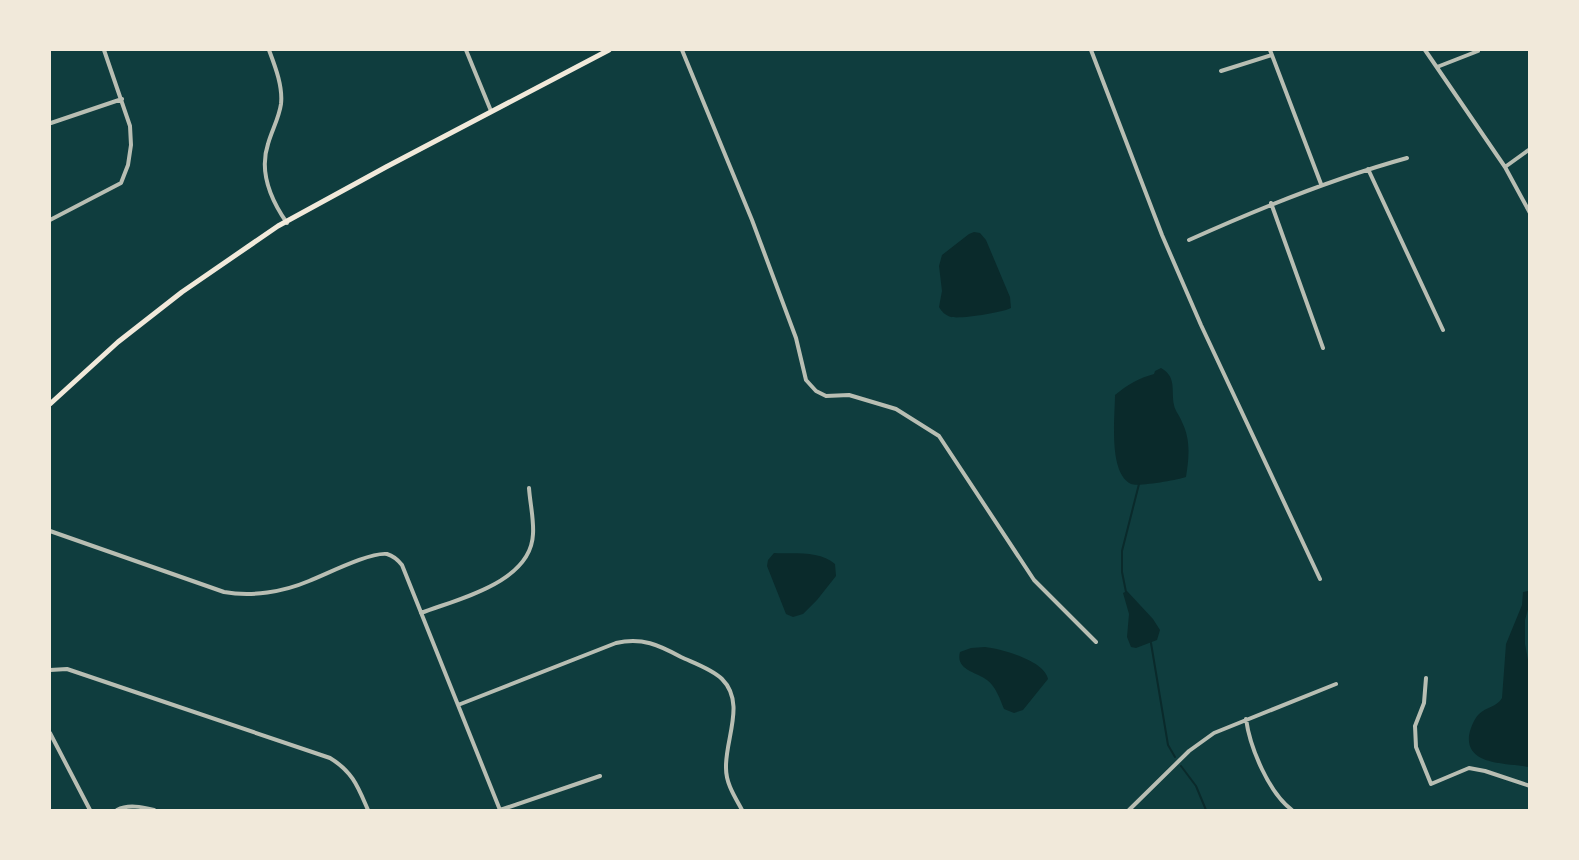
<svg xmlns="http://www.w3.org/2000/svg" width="1579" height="860" font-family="'Exo 2',sans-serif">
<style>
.water{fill:#0a2a2b}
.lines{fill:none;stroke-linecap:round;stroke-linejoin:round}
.stream{stroke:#0a2a2b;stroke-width:2}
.minor{stroke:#b8beb3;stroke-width:4}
.secondary{stroke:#f1e9da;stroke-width:5}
</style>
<rect width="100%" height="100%" fill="#0f3d3e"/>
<path class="water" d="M 974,232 L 980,233 L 986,240 L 1010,297 L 1011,308 C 1001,313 961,319 951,317 C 945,315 942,312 939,307 L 942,291 L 939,266 L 942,255 L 969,234 Z
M 1161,368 C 1177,377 1171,390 1174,405 C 1175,411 1180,416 1182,422 C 1191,440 1189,458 1186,477 C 1177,480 1138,487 1131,484 C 1108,473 1115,417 1115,395 C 1127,385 1139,378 1154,374 L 1155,371 Z
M 774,553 C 793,554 820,550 835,564 L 836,576 L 817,600 L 803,614 L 793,617 L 786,614 L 767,566 L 768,560 Z
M 1127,591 L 1153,619 L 1160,630 L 1157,640 L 1136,648 L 1131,647 L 1127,637 L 1129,614 L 1123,593 Z
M 1528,591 L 1529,606 L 1525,620 L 1525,644 L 1530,670 L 1529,767 C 1509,763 1466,766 1469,736 C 1470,729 1474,719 1479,714 C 1486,707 1497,707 1502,698 L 1506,644 L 1522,605 L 1523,592 Z
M 985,647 C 1002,649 1045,661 1048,679 L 1023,710 L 1014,713 L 1004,709 C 1000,699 996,687 987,680 C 977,672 955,670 960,652 L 971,648 Z"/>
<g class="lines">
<path class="stream" d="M 1126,592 L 1122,572 L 1122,551 L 1139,484
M 1151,643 L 1168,745 L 1175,757
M 1181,766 L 1196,786 L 1206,810"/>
<path class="minor" d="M 269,50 C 275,66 283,86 281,104 C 279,118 272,130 268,144 C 259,171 271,200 287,223
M 466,50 L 491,111
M 682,50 L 752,220 L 796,338 L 806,380 L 816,391 L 826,396 L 849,395 L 896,409 L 939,436 L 1034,580 L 1096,642
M 1091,50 L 1162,235 L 1201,325 L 1320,579
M 1270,50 L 1321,184
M 1425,50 L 1505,167 L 1530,213
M 1437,67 L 1478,51
M 1221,71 L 1272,55
M 51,123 L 122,99
M 1505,167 L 1530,149
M 1368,169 L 1443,330
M 1271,203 L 1323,348
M 50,220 L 121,183 L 128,165 L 131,145 L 130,126 L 104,50
M 1189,240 C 1260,208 1331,179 1407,158
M 50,531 L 224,592 C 252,597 283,592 309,581 C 327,574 370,552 387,554 C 394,556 398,560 402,565 L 500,810
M 421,613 C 457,599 531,583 533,534 C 534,519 530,503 529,488
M 50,670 L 67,669 L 330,758 C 353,772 358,787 368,810
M 1426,678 L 1424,703 L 1415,726 L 1416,747 L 1431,784 L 1469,768 L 1485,771 L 1530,786
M 458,705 L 616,643 C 642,637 659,645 681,657 C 694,663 712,669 722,679 C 746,703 725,739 726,768 C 726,784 735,797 742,810
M 1246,719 C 1250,748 1269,793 1292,810
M 50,733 L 90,810
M 117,810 C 128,804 142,807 154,810
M 500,810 L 600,776
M 1129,810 L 1189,751 L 1214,733 L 1336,684"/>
<path class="secondary" d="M 50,404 L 118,342 L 182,292 L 278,226 L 386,167 L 609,50"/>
</g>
<rect width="1579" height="860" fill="none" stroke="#f1e9da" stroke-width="102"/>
</svg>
